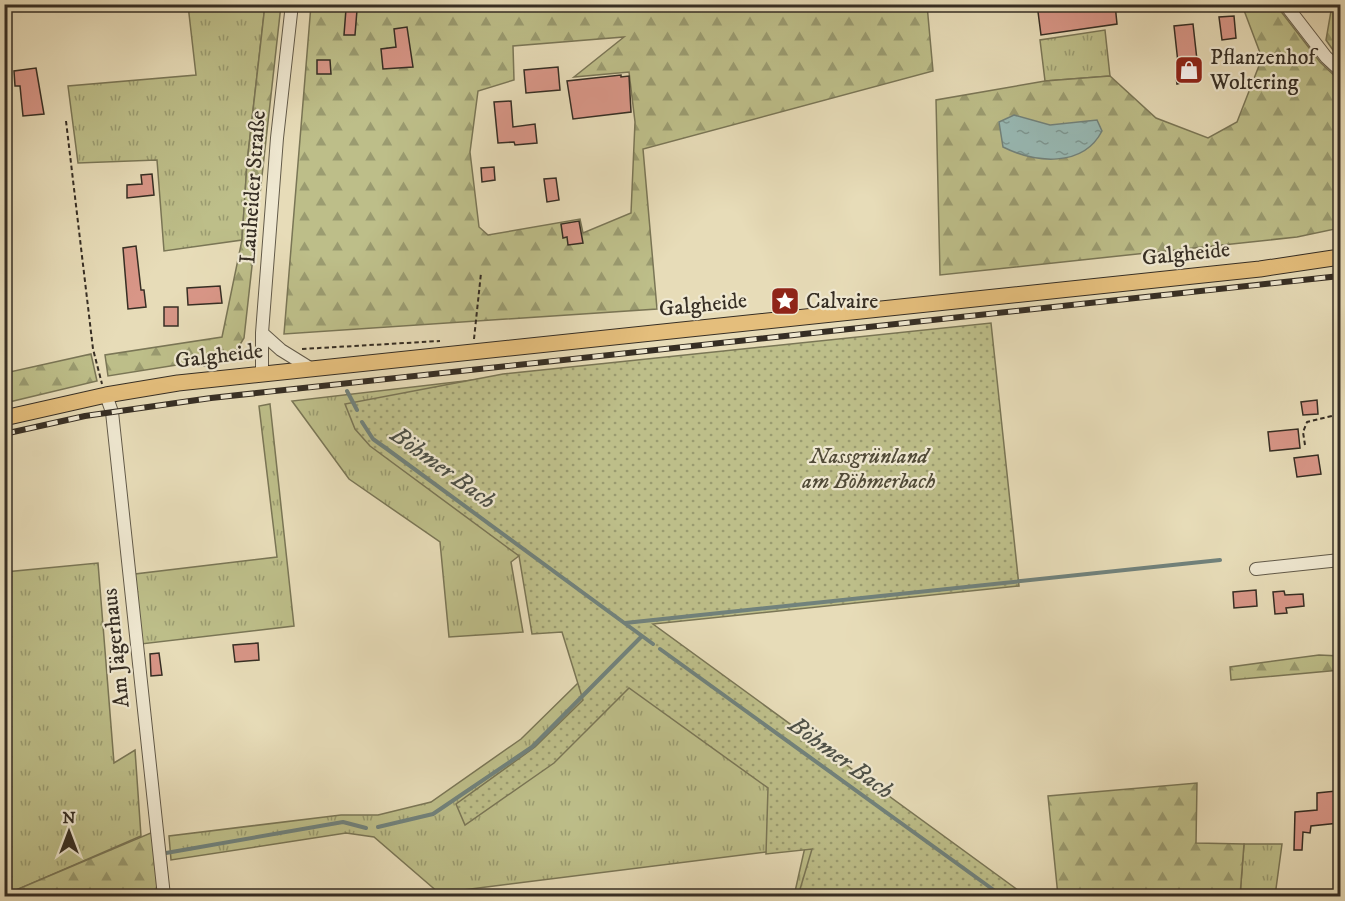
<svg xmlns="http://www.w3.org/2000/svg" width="1345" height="901" font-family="'IM FELL DW Pica',serif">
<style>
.grass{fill:url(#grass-tufts);stroke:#7a7656;stroke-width:1.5}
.forest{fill:url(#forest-firs);stroke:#7a7656;stroke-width:1.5;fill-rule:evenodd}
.park{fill:url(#park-dots);stroke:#7a7656;stroke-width:1.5}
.water{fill:url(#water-ripples);stroke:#71827c;stroke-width:1.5}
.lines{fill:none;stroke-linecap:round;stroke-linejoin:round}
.stream{stroke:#71827c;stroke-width:4}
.building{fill:#d89687;stroke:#362e24;stroke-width:1.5}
.minor-casing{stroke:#625a49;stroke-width:14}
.major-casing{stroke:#362e24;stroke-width:17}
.path{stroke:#362e24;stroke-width:2;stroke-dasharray:4.5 3;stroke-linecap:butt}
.minor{stroke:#efe8d1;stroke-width:12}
.major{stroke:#e4be7c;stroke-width:15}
.rail-casing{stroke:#362e24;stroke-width:6}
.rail{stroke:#efe8d1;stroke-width:4;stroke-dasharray:11;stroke-linecap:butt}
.labels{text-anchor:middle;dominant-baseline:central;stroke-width:4.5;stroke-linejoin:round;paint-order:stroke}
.poi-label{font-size:22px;fill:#362e24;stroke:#efe8d1;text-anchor:start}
.street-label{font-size:22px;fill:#362e24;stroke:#efe8d1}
.park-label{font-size:22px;font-style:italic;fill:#514b38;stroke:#efe8d1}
.water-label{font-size:24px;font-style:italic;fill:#4e5148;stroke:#efe8d1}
</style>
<defs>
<pattern id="grass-tufts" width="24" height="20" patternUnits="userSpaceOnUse" patternTransform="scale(1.5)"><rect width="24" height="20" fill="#bdbe89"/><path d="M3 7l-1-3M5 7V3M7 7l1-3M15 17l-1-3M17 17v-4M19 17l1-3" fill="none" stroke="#9a9b70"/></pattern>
<pattern id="forest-firs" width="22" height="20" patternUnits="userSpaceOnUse" patternTransform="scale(1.5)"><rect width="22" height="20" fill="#bdbe89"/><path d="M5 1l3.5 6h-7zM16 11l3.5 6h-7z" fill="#9a9b70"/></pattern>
<pattern id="park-dots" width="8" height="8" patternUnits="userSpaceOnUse" patternTransform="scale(1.5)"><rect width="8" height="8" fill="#bdbe89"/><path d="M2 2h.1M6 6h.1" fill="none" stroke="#9a9b70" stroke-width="1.8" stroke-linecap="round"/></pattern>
<pattern id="water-ripples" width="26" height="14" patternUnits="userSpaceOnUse" patternTransform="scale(1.5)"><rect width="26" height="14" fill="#98bab6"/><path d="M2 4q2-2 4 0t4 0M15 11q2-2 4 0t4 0" fill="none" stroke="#7d9894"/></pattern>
</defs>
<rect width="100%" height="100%" fill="#e7dcb8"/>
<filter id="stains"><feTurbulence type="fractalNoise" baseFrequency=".00333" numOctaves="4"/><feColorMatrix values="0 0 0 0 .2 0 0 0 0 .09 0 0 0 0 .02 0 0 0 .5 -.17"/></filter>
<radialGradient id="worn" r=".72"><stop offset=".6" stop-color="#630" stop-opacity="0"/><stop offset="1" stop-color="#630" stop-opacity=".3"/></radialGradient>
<path class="grass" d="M 188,5 L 265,5 L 247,163 L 242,240 L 164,251 L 157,160 L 78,163 L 68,86 L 196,75 Z
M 1105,30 L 1110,76 L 1045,81 L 1040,40 Z
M 490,378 L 665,444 L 511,562 L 523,632 L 449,637 L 440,542 L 349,479 L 292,401 Z
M 270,404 L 294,626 L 141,644 L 135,574 L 277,557 L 259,406 Z
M 98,563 L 114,763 L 135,750 L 141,836 L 5,895 L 5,572 Z
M 654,628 L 1013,896 L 794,896 L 805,847 L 439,893 L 374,837 L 346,833 L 171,860 L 169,836 L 341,815 L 378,815 L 431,802 L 521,739 L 578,683 Z
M 1244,844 L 1282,844 L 1275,896 L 1240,896 Z"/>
<path class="forest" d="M 265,5 L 281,5 L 244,338 L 233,356 L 108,376 L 105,355 L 222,337 L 242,240 L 247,163 Z
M 311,5 L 927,5 L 933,71 L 643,149 L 657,309 L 284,334 ZM 624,37 L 574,77 L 629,72 L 635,122 L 631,213 L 583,233 L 580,219 L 488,235 L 479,227 L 470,152 L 478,91 L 514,80 L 513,46 Z
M 1242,5 L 1276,5 L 1320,62 L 1340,81 L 1340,228 L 1297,237 L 940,275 L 936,100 L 1045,81 L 1110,76 L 1156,118 L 1208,138 L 1237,122 L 1262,58 Z
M 1332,5 L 1340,5 L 1340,60 L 1326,40 Z
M 91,354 L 97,381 L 5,403 L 5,373 Z
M 1319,655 L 1340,656 L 1340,670 L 1231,680 L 1230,667 Z
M 1197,783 L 1196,843 L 1244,844 L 1240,896 L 1058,896 L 1048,796 Z
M 153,832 L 160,896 L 5,896 L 4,895 Z"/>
<path class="park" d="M 991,323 L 1019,586 L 653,624 L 1026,896 L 798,896 L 812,849 L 766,854 L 768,788 L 629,688 L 554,763 L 465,825 L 456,804 L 535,747 L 583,700 L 562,632 L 532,634 L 519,556 L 370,446 L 355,429 L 345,404 L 503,374 Z"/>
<path class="water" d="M 1014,115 L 1050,125 L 1097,120 L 1102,131 C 1083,168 1035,163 1003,147 L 999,122 Z"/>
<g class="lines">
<path class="stream" d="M 347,391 L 357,410
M 362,422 L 373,439 L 387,449 L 653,644
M 625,623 L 1220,560
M 660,649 L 1002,896
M 378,827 L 433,814 L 532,747 L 642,636
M 166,853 L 343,822 L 366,828"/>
</g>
<path class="building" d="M 1037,4 L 1115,4 L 1117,24 L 1041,35 Z
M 346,9 L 357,10 L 355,35 L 344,35 Z
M 1234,16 L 1236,38 L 1222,40 L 1219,17 Z
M 1193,24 L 1199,78 L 1177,84 L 1176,77 L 1179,72 L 1174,26 Z
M 407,27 L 413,67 L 383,69 L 381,49 L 396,47 L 394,29 Z
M 317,60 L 330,60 L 331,74 L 317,74 Z
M 558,67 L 560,90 L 526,93 L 524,70 Z
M 36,68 L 44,114 L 23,116 L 20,86 L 15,86 L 14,71 Z
M 621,75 L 621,77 L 629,76 L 631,112 L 573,119 L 567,81 Z
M 511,101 L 513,127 L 535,124 L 537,143 L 515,145 L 514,142 L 498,143 L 494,102 Z
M 494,167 L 495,180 L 482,182 L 481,168 Z
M 152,174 L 154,195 L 127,198 L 127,185 L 142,184 L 141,175 Z
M 556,178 L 559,200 L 547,202 L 544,179 Z
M 579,221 L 583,243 L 568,245 L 567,237 L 563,238 L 561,224 Z
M 136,246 L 141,290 L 144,290 L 146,307 L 128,309 L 123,248 Z
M 220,286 L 222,303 L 188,305 L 187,288 Z
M 164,307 L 178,307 L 178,326 L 164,326 Z
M 1317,400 L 1318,414 L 1303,415 L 1301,402 Z
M 1298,429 L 1300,448 L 1270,451 L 1268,432 Z
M 1318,455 L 1321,474 L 1297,477 L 1294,458 Z
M 1256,590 L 1257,606 L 1234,608 L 1233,592 Z
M 1284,591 L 1285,595 L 1303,594 L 1304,606 L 1286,608 L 1287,613 L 1275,614 L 1273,592 Z
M 258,643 L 259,660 L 235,662 L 233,645 Z
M 159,653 L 162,675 L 151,676 L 150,654 Z
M 1336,791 L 1339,823 L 1311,826 L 1310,833 L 1303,832 L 1302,850 L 1294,850 L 1295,812 L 1317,810 L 1317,793 Z"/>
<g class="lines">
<g class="minor-casing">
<path id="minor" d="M 1285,4 L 1326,57 L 1340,70
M 262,333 L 281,350 L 310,368
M 262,373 L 262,333 L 277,138 L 292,4
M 106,395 L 112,412 L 164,896
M 1256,569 L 1340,560"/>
</g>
<g class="major-casing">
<path id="major" d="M 4,418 L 106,395 L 178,383 L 1260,269 L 1340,257"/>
</g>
<path class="path" d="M 66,121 L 93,349 L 102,384
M 474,339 L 481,273
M 302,349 L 440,341
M 203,366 L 233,361 L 252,353
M 1305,445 L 1303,432 L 1307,422 L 1340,414"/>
<use href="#minor" class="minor"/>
<use href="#major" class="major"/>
<g class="rail-casing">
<path id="rail" d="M 4,434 L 85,416 L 211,398 L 1340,276"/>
</g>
<use href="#rail" class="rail"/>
</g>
<defs>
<g id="shop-square" transform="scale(1.5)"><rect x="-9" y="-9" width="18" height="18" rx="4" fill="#8f2418" stroke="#efe8d1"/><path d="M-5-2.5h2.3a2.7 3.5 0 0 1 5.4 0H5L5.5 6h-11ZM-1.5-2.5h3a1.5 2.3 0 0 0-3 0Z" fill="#fff"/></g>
<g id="sight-square" transform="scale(1.5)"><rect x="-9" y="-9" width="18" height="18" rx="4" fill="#8f2418" stroke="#efe8d1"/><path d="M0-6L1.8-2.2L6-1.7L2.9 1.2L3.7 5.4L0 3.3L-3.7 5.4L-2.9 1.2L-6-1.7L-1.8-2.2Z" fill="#fff"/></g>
</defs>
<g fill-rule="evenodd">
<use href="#shop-square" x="1189" y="70"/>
<use href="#sight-square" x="785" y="301"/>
</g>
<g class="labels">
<g class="poi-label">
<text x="1210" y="57">Pflanzenhof<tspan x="1210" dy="25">Woltering</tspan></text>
<text x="806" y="301">Calvaire</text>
</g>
<g class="street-label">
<text transform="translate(253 187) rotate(-86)">Lauheider Straße</text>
<text transform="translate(1186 254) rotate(-6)">Galgheide</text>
<text transform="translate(703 305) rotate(-6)">Galgheide</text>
<text transform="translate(219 356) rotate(-7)">Galgheide</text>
<text transform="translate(116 648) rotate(-96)">Am Jägerhaus</text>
</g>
<g class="park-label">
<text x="869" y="456">Nassgrünland<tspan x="869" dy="25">am Böhmerbach</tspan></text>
</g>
<g class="water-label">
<text transform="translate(443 468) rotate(36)">Böhmer Bach</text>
<text transform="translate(841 758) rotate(36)">Böhmer Bach</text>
</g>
</g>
<rect width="1345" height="901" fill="none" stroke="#e7dcb8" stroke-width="24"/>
<rect x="6" y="6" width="1333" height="889" fill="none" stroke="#362e24" stroke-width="3"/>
<rect x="12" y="12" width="1321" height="877" fill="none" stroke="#362e24" stroke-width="1.5"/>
<g transform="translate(69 832)" stroke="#efe8d1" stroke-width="4.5" paint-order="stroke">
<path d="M0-4.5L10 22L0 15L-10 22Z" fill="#362e24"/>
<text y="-9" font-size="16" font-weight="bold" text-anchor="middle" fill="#362e24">N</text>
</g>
<rect width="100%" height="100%" filter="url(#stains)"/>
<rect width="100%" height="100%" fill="url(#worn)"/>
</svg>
